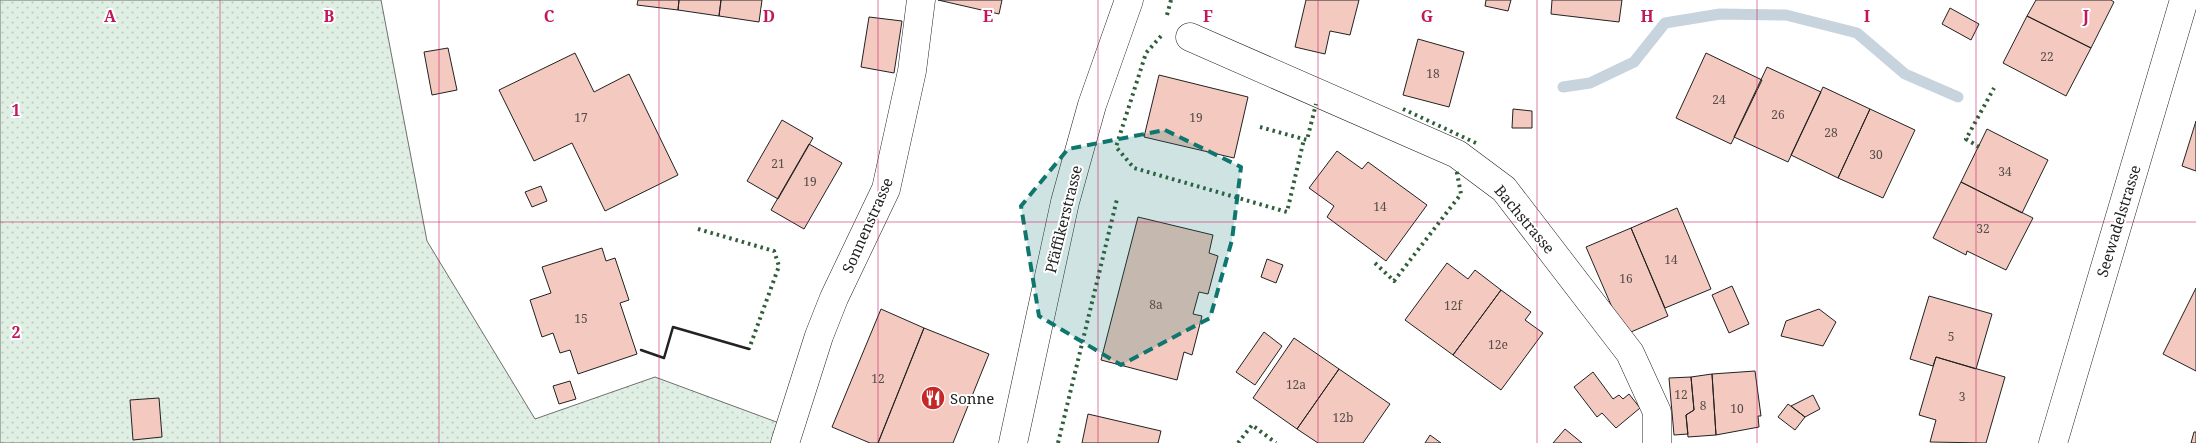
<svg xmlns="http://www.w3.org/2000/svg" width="2196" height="443" font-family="'Noto Serif',serif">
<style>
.grass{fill:url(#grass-dots);stroke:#6f6f6f}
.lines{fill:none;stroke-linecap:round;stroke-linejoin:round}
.stream{stroke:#c7d3dd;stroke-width:11}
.building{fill:#f3c9c0;stroke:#222}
.minor-casing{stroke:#222;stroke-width:29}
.major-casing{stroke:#222;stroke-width:29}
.minor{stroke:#fff;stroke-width:28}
.major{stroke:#fff;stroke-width:28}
.hedge{stroke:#2f5e38;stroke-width:4;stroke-dasharray:2.5 4;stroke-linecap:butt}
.wall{stroke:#222;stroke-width:2.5}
.marked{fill:#0f766e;fill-opacity:0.2;stroke:#0f766e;stroke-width:4;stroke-dasharray:10 6;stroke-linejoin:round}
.grid{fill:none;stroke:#c2185b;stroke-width:1;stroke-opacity:0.55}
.labels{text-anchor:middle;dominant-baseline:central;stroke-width:4;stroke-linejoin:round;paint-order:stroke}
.number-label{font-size:12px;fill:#564c4a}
.street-label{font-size:15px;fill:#222;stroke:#fff}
.poi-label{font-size:15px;fill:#222;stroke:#fff;text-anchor:start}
.grid-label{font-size:16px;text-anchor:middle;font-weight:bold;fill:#c2185b;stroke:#fff;stroke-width:4;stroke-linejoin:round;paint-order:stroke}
</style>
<defs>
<pattern id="grass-dots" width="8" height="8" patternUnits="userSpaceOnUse" patternTransform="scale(1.25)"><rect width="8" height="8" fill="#e0efe3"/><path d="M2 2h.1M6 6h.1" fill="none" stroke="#c0cdc2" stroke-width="1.8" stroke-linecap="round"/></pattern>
</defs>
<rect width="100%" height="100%" fill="#fff"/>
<path class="grass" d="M 0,0 L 381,0 L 427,241 L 535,419 L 655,377 L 790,427 L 785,443 L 0,443 Z"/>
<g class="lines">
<path class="stream" d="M 1563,87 L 1590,83 L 1634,62 L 1665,23 L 1720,14 L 1786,15 L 1857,33 L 1905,74 L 1958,97"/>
</g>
<path class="building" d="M 638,0 L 679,0 L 678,10 L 637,5 Z
M 679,0 L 721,0 L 719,16 L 678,10 Z
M 721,0 L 762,0 L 759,22 L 719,16 Z
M 938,0 L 1002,0 L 999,14 Z
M 1306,0 L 1359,0 L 1350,35 L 1330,31 L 1325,54 L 1295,47 Z
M 1486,0 L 1511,0 L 1508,11 L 1485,6 Z
M 1552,0 L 1622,0 L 1619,22 L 1551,14 Z
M 2036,0 L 2111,0 L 2114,2 L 2091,48 L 2027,16 Z
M 1950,8 L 1979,24 L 1971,40 L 1942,24 Z
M 2027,16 L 2091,48 L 2066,96 L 2003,63 Z
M 869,17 L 902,21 L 894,73 L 861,67 Z
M 1418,39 L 1464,52 L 1449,107 L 1403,95 Z
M 448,48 L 457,90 L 432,95 L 424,52 Z
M 575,53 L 594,92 L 629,74 L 678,175 L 605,211 L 572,143 L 534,161 L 499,90 Z
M 1706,53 L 1762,80 L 1731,144 L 1676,118 Z
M 1767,67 L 1821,92 L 1788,162 L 1734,137 Z
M 1159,75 L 1248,97 L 1234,158 L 1144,137 Z
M 1823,87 L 1870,109 L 1838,178 L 1791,155 Z
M 1513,109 L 1532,111 L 1532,128 L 1512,128 Z
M 1870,109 L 1915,130 L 1883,198 L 1838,178 Z
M 782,120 L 813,138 L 778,199 L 747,181 Z
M 2196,121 L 2196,171 L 2182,166 Z
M 1987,129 L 2048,160 L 2022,213 L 1961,182 Z
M 809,144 L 842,163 L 804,229 L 771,210 Z
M 1337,151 L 1362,169 L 1368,162 L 1427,205 L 1386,261 L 1327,217 L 1334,206 L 1309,188 Z
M 1961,182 L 2033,218 L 2006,270 L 1967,251 L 1966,255 L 1933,238 Z
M 541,186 L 547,201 L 532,207 L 525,192 Z
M 1677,208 L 1711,289 L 1665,308 L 1631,228 Z
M 1138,217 L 1213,235 L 1209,253 L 1218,256 L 1208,294 L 1199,292 L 1193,314 L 1202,316 L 1192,355 L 1184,352 L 1177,380 L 1101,360 Z
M 1631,228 L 1668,316 L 1624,335 L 1586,247 Z
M 602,248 L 606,261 L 615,258 L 629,300 L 620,303 L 637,354 L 578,374 L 570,350 L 560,353 L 553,333 L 542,337 L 530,300 L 551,293 L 542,267 Z
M 1267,259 L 1283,265 L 1276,283 L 1261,277 Z
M 1447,263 L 1468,279 L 1475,270 L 1501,290 L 1453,355 L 1405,320 Z
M 1732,286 L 1749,324 L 1729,333 L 1712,295 Z
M 2196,288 L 2196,371 L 2163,354 Z
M 1501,290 L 1531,312 L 1525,320 L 1543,333 L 1501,390 L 1453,355 Z
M 1929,296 L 1992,314 L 1976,369 L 1936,357 L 1933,366 L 1910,359 Z
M 881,309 L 924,328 L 878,443 L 870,443 L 832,427 Z
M 1819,309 L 1836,322 L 1823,346 L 1781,336 L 1786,321 Z
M 924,328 L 989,354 L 953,443 L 878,443 Z
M 1264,332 L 1282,346 L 1255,385 L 1236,372 Z
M 1294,338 L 1339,369 L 1297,429 L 1253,398 Z
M 1936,357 L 2005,377 L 1986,443 L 1930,442 L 1936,420 L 1919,415 Z
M 1339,369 L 1390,404 L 1363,443 L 1318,443 L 1297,429 Z
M 1755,371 L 1761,416 L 1758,416 L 1759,427 L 1716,435 L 1712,374 Z
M 1593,372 L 1613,399 L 1619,395 L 1623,399 L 1629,394 L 1640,408 L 1616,428 L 1602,413 L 1597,417 L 1574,387 Z
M 1712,374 L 1716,435 L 1688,437 L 1686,415 L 1694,410 L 1691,377 Z
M 1691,377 L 1694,410 L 1686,415 L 1688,434 L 1674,435 L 1669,378 Z
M 570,381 L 576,399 L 559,404 L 553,386 Z
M 1813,395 L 1820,409 L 1805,417 L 1791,406 Z
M 159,398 L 162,437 L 133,440 L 130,400 Z
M 1788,404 L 1805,417 L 1795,430 L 1778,417 Z
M 1088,414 L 1161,431 L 1158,443 L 1082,443 Z
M 1565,429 L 1582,443 L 1553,443 Z
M 2194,432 L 2196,432 L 2196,443 L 2191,443 Z
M 1430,435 L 1441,443 L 1425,443 Z"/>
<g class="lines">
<g class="minor-casing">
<path id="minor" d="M 1190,37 L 1457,154 L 1504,189 L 1630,353 L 1657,412 L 1657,443
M 785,443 L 819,336 L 834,298 L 886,189 L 912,71 L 921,0
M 2053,443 L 2184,0"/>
</g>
<g class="major-casing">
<path id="major" d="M 1013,443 L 1065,202 L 1092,105 L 1129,0"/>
</g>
<use href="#minor" class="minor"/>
<use href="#major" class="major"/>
<path class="hedge" d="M 1167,15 L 1171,0
M 1161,36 L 1146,53 L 1116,147 L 1134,168 L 1287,212 L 1304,139
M 1403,109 L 1478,144
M 1260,127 L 1307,140 L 1316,104
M 1979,147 L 1966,139 L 1994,88
M 698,229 L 774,251 L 779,266 L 749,349
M 1375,263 L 1394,281 L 1461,194 L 1456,168
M 1058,443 L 1117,199
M 1238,443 L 1252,425 L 1276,443"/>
<path class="wall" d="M 641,350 L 664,358 L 673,327 L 749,349"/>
</g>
<path class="marked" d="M 1165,130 L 1241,167 L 1232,240 L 1210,318 L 1121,365 L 1039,316 L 1021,206 L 1068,149 Z"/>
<path class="grid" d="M 220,0 L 220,443M 439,0 L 439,443M 659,0 L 659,443M 878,0 L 878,443M 1098,0 L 1098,443M 1318,0 L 1318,443M 1537,0 L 1537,443M 1757,0 L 1757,443M 1976,0 L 1976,443M 0,222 L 2196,222"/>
<defs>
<g id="restaurant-disc" transform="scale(1.25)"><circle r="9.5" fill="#c62828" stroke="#fff"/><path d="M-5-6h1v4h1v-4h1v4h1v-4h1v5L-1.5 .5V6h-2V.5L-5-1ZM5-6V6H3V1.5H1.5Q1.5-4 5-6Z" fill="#fff"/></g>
</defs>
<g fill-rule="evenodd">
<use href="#restaurant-disc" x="933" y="398"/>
</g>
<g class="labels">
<g class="number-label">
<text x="2047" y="56">22</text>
<text x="1433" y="73">18</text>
<text x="1719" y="99">24</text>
<text x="1778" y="114">26</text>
<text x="581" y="117">17</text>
<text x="1196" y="117">19</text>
<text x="1831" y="132">28</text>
<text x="1876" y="154">30</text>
<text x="778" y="163">21</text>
<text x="2005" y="171">34</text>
<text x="810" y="181">19</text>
<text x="1380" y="206">14</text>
<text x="1983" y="228">32</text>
<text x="1671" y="259">14</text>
<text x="1626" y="278">16</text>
<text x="1156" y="304">8a</text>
<text x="1453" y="305">12f</text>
<text x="581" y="318">15</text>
<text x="1951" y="336">5</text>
<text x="1498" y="344">12e</text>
<text x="878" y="378">12</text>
<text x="1296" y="384">12a</text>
<text x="1681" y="394">12</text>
<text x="1962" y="396">3</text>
<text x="1703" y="405">8</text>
<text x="1737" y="408">10</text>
<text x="1343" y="417">12b</text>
</g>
<g class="street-label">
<text transform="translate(1063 219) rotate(-76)">Pfäffikerstrasse</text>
<text transform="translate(1525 219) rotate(50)">Bachstrasse</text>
<text transform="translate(2118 221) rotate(-73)">Seewadelstrasse</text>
<text transform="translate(867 225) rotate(-66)">Sonnenstrasse</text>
</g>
<g class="poi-label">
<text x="950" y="398">Sonne</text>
</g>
</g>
<g class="grid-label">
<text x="110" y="22">A</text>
<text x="329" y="22">B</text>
<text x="549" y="22">C</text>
<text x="769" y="22">D</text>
<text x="988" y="22">E</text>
<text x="1208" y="22">F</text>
<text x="1427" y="22">G</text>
<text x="1647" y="22">H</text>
<text x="1867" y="22">I</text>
<text x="2086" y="22">J</text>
<text x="16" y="116">1</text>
<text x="16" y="338">2</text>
</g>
</svg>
